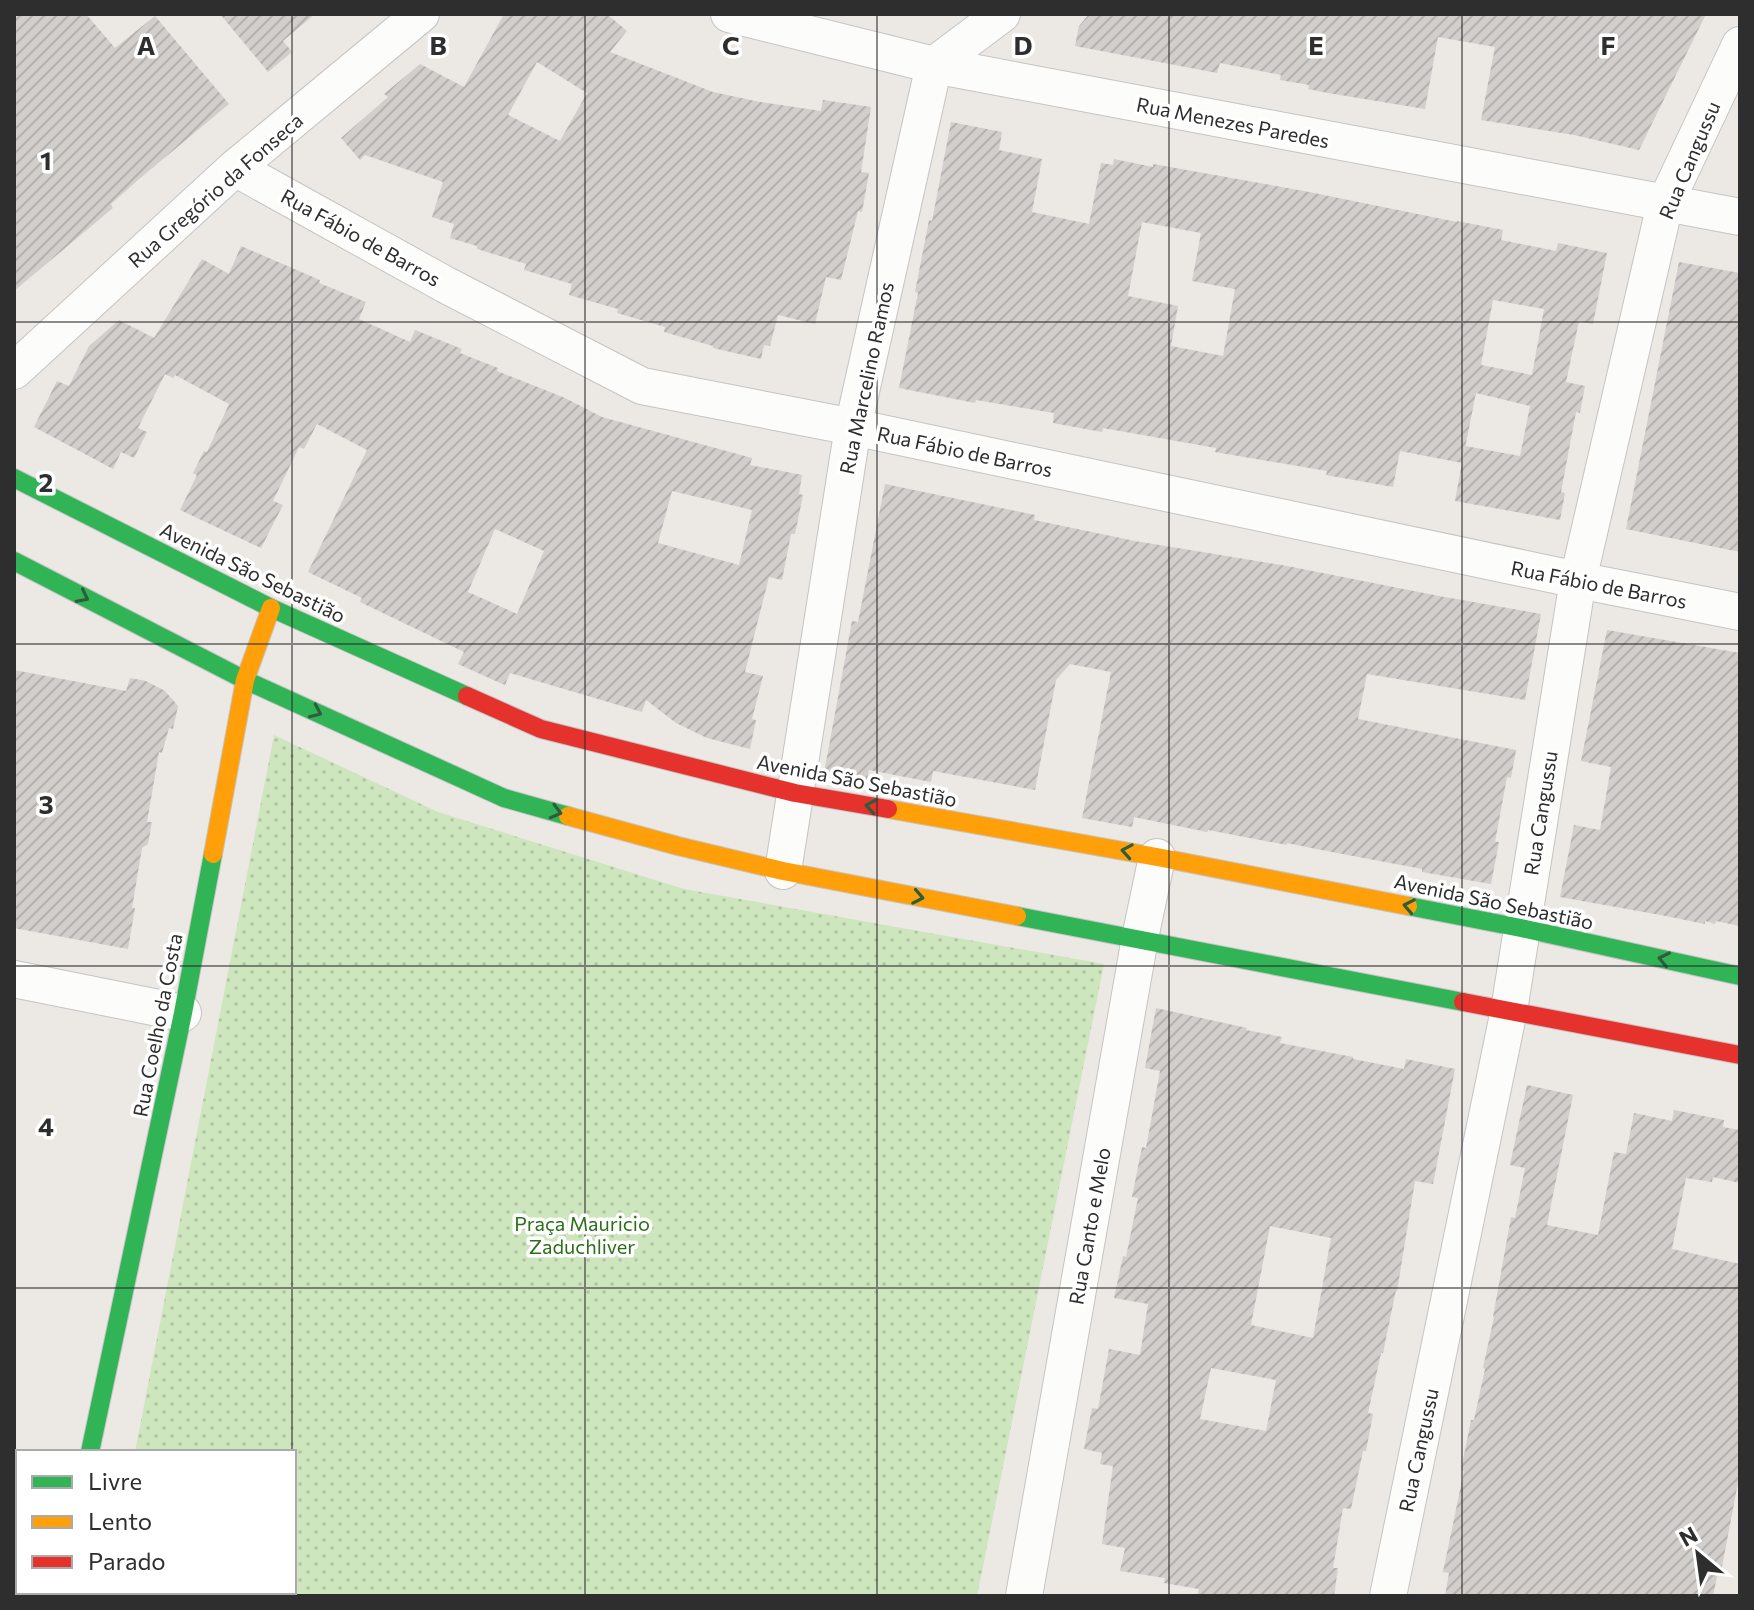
<svg xmlns="http://www.w3.org/2000/svg" width="1754" height="1610" font-family="Commissioner,sans-serif">
<style>
.grass{fill:url(#grass-dots)}
.building{fill:url(#building-hatch);fill-rule:evenodd}
.lines{fill:none;stroke-linecap:round;stroke-linejoin:round}
.lane-casing{stroke:#c5c4c5;stroke-width:20}
.street-casing{stroke:#c5c4c5;stroke-width:38}
.fast-casing{stroke:#c5c4c5;stroke-width:20}
.slow-casing{stroke:#c5c4c5;stroke-width:20}
.jam-casing{stroke:#c5c4c5;stroke-width:20}
.lane{stroke:#fcfcfb;stroke-width:18}
.street{stroke:#fcfcfb;stroke-width:36}
.fast{stroke:#30b455;stroke-width:18}
.slow{stroke:#ff9f0a;stroke-width:18}
.jam{stroke:#e5322d;stroke-width:18}
.oneway{stroke:#2f5d3c}
.grid{fill:none;stroke:#2e2e2e;stroke-width:2;stroke-opacity:0.55}
.labels{text-anchor:middle;dominant-baseline:central;stroke-width:7;stroke-linejoin:round;paint-order:stroke}
.street-label{font-size:20px;fill:#2e2e2e;stroke:#fff}
.park-label{font-size:20px;fill:#2c6e1b;stroke:#fff}
.grid-label{font-size:26px;text-anchor:middle;font-weight:bold;fill:#2e2e2e;stroke:#fff;stroke-width:7;stroke-linejoin:round;paint-order:stroke}
</style>
<defs>
<pattern id="grass-dots" width="8" height="8" patternUnits="userSpaceOnUse" patternTransform="scale(2)"><rect width="8" height="8" fill="#cee6be"/><path d="M2 2h.1M6 6h.1" fill="none" stroke="#b1c6a4" stroke-width="1.8" stroke-linecap="round"/></pattern>
<pattern id="building-hatch" width="6" height="6" patternUnits="userSpaceOnUse" patternTransform="scale(2)"><rect width="6" height="6" fill="#d1cecb"/><path d="M-1 1l2-2M0 6l6-6M5 7l2-2" fill="none" stroke="#b4b1af"/></pattern>
</defs>
<rect width="100%" height="100%" fill="#ece8e4"/>
<path class="grass" d="M 274,735 L 438,812 L 684,889 L 1104,964 L 977,1596 L 107,1596 L 108,1592 L 294,1592 L 294,1452 L 135,1452 Z"/>
<path class="building" d="M 14,14 L 86,14 L 115,48 L 155,16 L 229,104 L 138,180 L 111,204 L 113,208 L 14,291 Z
M 220,14 L 315,14 L 283,41 L 292,52 L 268,72 Z
M 504,14 L 607,14 L 627,31 L 610,52 L 713,92 L 760,102 L 821,111 L 823,100 L 871,107 L 861,172 L 869,173 L 862,212 L 858,211 L 841,280 L 826,277 L 815,324 L 778,315 L 770,346 L 764,345 L 761,359 L 713,348 L 713,346 L 664,332 L 665,327 L 617,313 L 618,309 L 569,295 L 572,284 L 524,270 L 526,264 L 477,249 L 477,246 L 450,238 L 454,224 L 432,217 L 443,182 L 365,155 L 360,160 L 341,138 L 388,97 L 384,94 L 420,64 L 464,87 ZM 537,62 L 587,93 L 560,141 L 508,115 Z
M 1089,14 L 1706,14 L 1639,150 L 1574,135 L 1481,120 L 1495,47 L 1438,37 L 1425,109 L 1328,93 L 1308,89 L 1309,85 L 1280,80 L 1281,75 L 1220,63 L 1217,73 L 1075,46 L 1079,26 Z
M 951,122 L 1002,132 L 999,150 L 1042,159 L 1032,212 L 1089,224 L 1101,163 L 1113,165 L 1114,159 L 1153,167 L 1153,164 L 1304,191 L 1457,222 L 1457,221 L 1503,230 L 1501,240 L 1556,251 L 1558,243 L 1607,253 L 1593,324 L 1579,321 L 1566,382 L 1585,386 L 1580,413 L 1576,412 L 1561,492 L 1565,493 L 1560,520 L 1455,501 L 1465,446 L 1520,456 L 1530,406 L 1476,393 L 1462,463 L 1400,451 L 1393,487 L 1326,475 L 1327,471 L 1215,452 L 1216,448 L 1103,428 L 1102,432 L 1053,423 L 1054,413 L 976,400 L 975,403 L 899,388 L 918,293 L 915,292 L 929,220 L 932,221 ZM 1142,222 L 1201,233 L 1192,281 L 1235,289 L 1223,356 L 1171,346 L 1178,306 L 1128,296 ZM 1493,300 L 1544,309 L 1532,375 L 1481,365 Z
M 241,246 L 320,280 L 319,283 L 366,302 L 359,319 L 410,342 L 415,330 L 462,349 L 460,353 L 498,368 L 497,371 L 565,398 L 602,417 L 752,458 L 750,465 L 802,475 L 799,494 L 803,495 L 795,534 L 791,534 L 782,580 L 769,577 L 745,672 L 763,676 L 752,719 L 756,720 L 750,749 L 707,738 L 676,723 L 646,700 L 642,712 L 510,673 L 505,685 L 498,682 L 458,664 L 464,652 L 360,602 L 362,598 L 308,572 L 367,450 L 317,424 L 304,449 L 299,447 L 273,501 L 283,505 L 261,548 L 180,510 L 197,475 L 193,473 L 204,451 L 207,452 L 229,404 L 175,375 L 173,378 L 165,374 L 138,428 L 147,432 L 134,458 L 121,452 L 113,469 L 34,427 L 57,381 L 69,386 L 89,346 L 119,320 L 154,338 L 202,259 L 229,274 ZM 672,491 L 752,510 L 739,565 L 658,543 ZM 495,529 L 544,551 L 517,614 L 468,592 Z
M 1679,262 L 1740,273 L 1740,552 L 1626,529 Z
M 885,484 L 1035,515 L 1034,520 L 1135,541 L 1287,566 L 1439,596 L 1541,614 L 1525,700 L 1367,674 L 1358,719 L 1516,750 L 1511,778 L 1507,777 L 1495,842 L 1499,842 L 1491,884 L 1422,872 L 1422,869 L 1316,849 L 1287,843 L 1287,845 L 1208,830 L 1207,832 L 1134,817 L 1132,827 L 1082,818 L 1111,672 L 1070,664 L 1056,680 L 1035,790 L 933,771 L 931,782 L 869,770 L 867,780 L 824,773 L 852,621 L 858,622 Z
M 1607,630 L 1740,653 L 1740,926 L 1716,921 L 1715,924 L 1705,921 L 1705,924 L 1666,916 L 1560,897 L 1574,825 L 1600,830 L 1611,767 L 1581,761 Z
M 14,670 L 126,691 L 130,678 L 146,681 L 165,691 L 178,706 L 173,729 L 169,728 L 162,753 L 159,752 L 147,822 L 152,822 L 148,844 L 142,848 L 132,908 L 135,908 L 128,949 L 14,928 Z
M 1156,1008 L 1247,1028 L 1246,1030 L 1282,1037 L 1280,1043 L 1353,1057 L 1353,1059 L 1404,1069 L 1406,1059 L 1455,1069 L 1433,1184 L 1415,1181 L 1397,1291 L 1396,1290 L 1383,1353 L 1381,1353 L 1368,1413 L 1373,1414 L 1366,1451 L 1363,1451 L 1351,1509 L 1343,1508 L 1333,1568 L 1338,1568 L 1334,1596 L 1197,1596 L 1199,1589 L 1164,1583 L 1165,1578 L 1120,1571 L 1125,1548 L 1102,1544 L 1113,1466 L 1100,1464 L 1102,1453 L 1084,1449 L 1092,1408 L 1098,1409 L 1109,1349 L 1140,1355 L 1148,1304 L 1114,1298 L 1123,1256 L 1126,1257 L 1138,1198 L 1132,1197 L 1142,1147 L 1146,1148 L 1160,1071 L 1145,1068 ZM 1270,1226 L 1331,1238 L 1313,1338 L 1251,1325 ZM 1211,1368 L 1276,1380 L 1266,1431 L 1200,1419 Z
M 1527,1085 L 1573,1095 L 1547,1225 L 1598,1235 L 1614,1152 L 1626,1154 L 1634,1113 L 1672,1121 L 1674,1110 L 1724,1120 L 1723,1127 L 1740,1130 L 1740,1183 L 1713,1177 L 1712,1182 L 1686,1178 L 1672,1249 L 1740,1264 L 1740,1472 L 1721,1572 L 1718,1572 L 1713,1596 L 1445,1596 L 1449,1573 L 1443,1572 L 1464,1471 L 1461,1470 L 1471,1420 L 1474,1420 L 1485,1369 L 1483,1368 L 1494,1317 L 1493,1317 L 1511,1217 L 1515,1218 L 1525,1168 L 1510,1165 Z"/>
<g class="lines">
<g class="lane-casing">
<path id="lane" d="M 14,1550 L 18,1551"/>
</g>
<g class="street-casing">
<path id="street" d="M 729,14 L 934,65 L 1740,217
M 235,168 L 446,285 L 642,386 L 853,427 L 1578,580 L 1740,612
M 14,371 L 235,168 L 421,14
M 783,871 L 853,427 L 934,65 L 1002,14
M 14,979 L 183,1013
M 1024,1596 L 1140,938 L 1157,857
M 1388,1596 L 1509,1010 L 1578,580 L 1665,204 L 1740,45"/>
</g>
<g class="fast-casing">
<path id="fast" d="M 14,478 L 271,608 L 467,696
M 14,561 L 245,680 L 504,798 L 568,816
M 1408,906 L 1521,928 L 1740,976
M 1017,916 L 1463,1002
M 90,1452 L 183,1013 L 213,854
M 60,1596 L 61,1592"/>
</g>
<g class="slow-casing">
<path id="slow" d="M 888,809 L 1157,857 L 1408,906
M 568,816 L 678,846 L 783,871 L 1017,916
M 213,854 L 245,680 L 271,608"/>
</g>
<g class="jam-casing">
<path id="jam" d="M 467,696 L 541,729 L 795,793 L 888,809
M 1463,1002 L 1740,1055"/>
</g>
<use href="#lane" class="lane"/>
<use href="#street" class="street"/>
<use href="#fast" class="fast"/>
<use href="#slow" class="slow"/>
<use href="#jam" class="jam"/>
</g>
<defs><path id="oneway-chevron" d="M-2-3.5L2.5 0L-2 3.5" fill="none" stroke-width="1.6" stroke-linecap="round" stroke-linejoin="round" transform="scale(2)"/></defs>
<g class="oneway">
<use href="#oneway-chevron" transform="translate(83 597) rotate(27)"/>
<use href="#oneway-chevron" transform="translate(316 712) rotate(24)"/>
<use href="#oneway-chevron" transform="translate(871 806) rotate(-170)"/>
<use href="#oneway-chevron" transform="translate(556 812) rotate(15)"/>
<use href="#oneway-chevron" transform="translate(1127 851) rotate(-170)"/>
<use href="#oneway-chevron" transform="translate(918 897) rotate(11)"/>
<use href="#oneway-chevron" transform="translate(1409 906) rotate(-169)"/>
<use href="#oneway-chevron" transform="translate(1664 959) rotate(-168)"/>
</g>
<path class="grid" d="M 292,14 L 292,1452M 585,14 L 585,1596M 877,14 L 877,1596M 1169,14 L 1169,1596M 1462,14 L 1462,1596M 14,322 L 1740,322M 14,644 L 1740,644M 14,966 L 1740,966M 14,1288 L 1740,1288M 292,1592 L 292,1596"/>
<g class="labels">
<g class="street-label">
<text transform="translate(1233 122) rotate(11)">Rua Menezes Paredes</text>
<text transform="translate(1689 160) rotate(-67)">Rua Cangussu</text>
<text transform="translate(215 190) rotate(-41)">Rua Gregório da Fonseca</text>
<text transform="translate(361 237) rotate(29)">Rua Fábio de Barros</text>
<text transform="translate(866 378) rotate(-78)">Rua Marcelino Ramos</text>
<text transform="translate(965 451) rotate(12)">Rua Fábio de Barros</text>
<text transform="translate(253 572) rotate(26)">Avenida São Sebastião</text>
<text transform="translate(1599 584) rotate(11)">Rua Fábio de Barros</text>
<text transform="translate(857 780) rotate(11)">Avenida São Sebastião</text>
<text transform="translate(1540 813) rotate(-81)">Rua Cangussu</text>
<text transform="translate(1494 901) rotate(12)">Avenida São Sebastião</text>
<text transform="translate(157 1025) rotate(-79)">Rua Coelho da Costa</text>
<text transform="translate(1089 1226) rotate(-80)">Rua Canto e Melo</text>
<text transform="translate(1418 1450) rotate(-78)">Rua Cangussu</text>
</g>
<g class="park-label">
<text x="582" y="1223">Praça Mauricio<tspan x="582" dy="23">Zaduchliver</tspan></text>
</g>
</g>
<g class="grid-label">
<text x="146" y="55">A</text>
<text x="438" y="55">B</text>
<text x="731" y="55">C</text>
<text x="1023" y="55">D</text>
<text x="1316" y="55">E</text>
<text x="1608" y="55">F</text>
<text x="46" y="170">1</text>
<text x="46" y="492">2</text>
<text x="46" y="814">3</text>
<text x="46" y="1136">4</text>
</g>
<rect width="1754" height="1610" fill="none" stroke="#2e2e2e" stroke-width="32"/>
<rect x="16" y="1450" width="280" height="144" fill="#ffffff" stroke="#ababab" stroke-width="2"/>
<rect x="32" y="1476" width="40" height="12" fill="#30b455" stroke="#ababab" stroke-width="2"/>
<text x="88" y="1490" font-size="24" fill="#2e2e2e">Livre</text>
<rect x="32" y="1516" width="40" height="12" fill="#ff9f0a" stroke="#ababab" stroke-width="2"/>
<text x="88" y="1530" font-size="24" fill="#2e2e2e">Lento</text>
<rect x="32" y="1556" width="40" height="12" fill="#e5322d" stroke="#ababab" stroke-width="2"/>
<text x="88" y="1570" font-size="24" fill="#2e2e2e">Parado</text>
<g transform="translate(1698 1554) rotate(331)" stroke="#ffffff" stroke-width="6" paint-order="stroke">
<path d="M0-6L14 30L0 20L-14 30Z" fill="#2e2e2e"/>
<text y="-12" font-size="22" font-weight="bold" text-anchor="middle" fill="#2e2e2e">N</text>
</g>
</svg>
